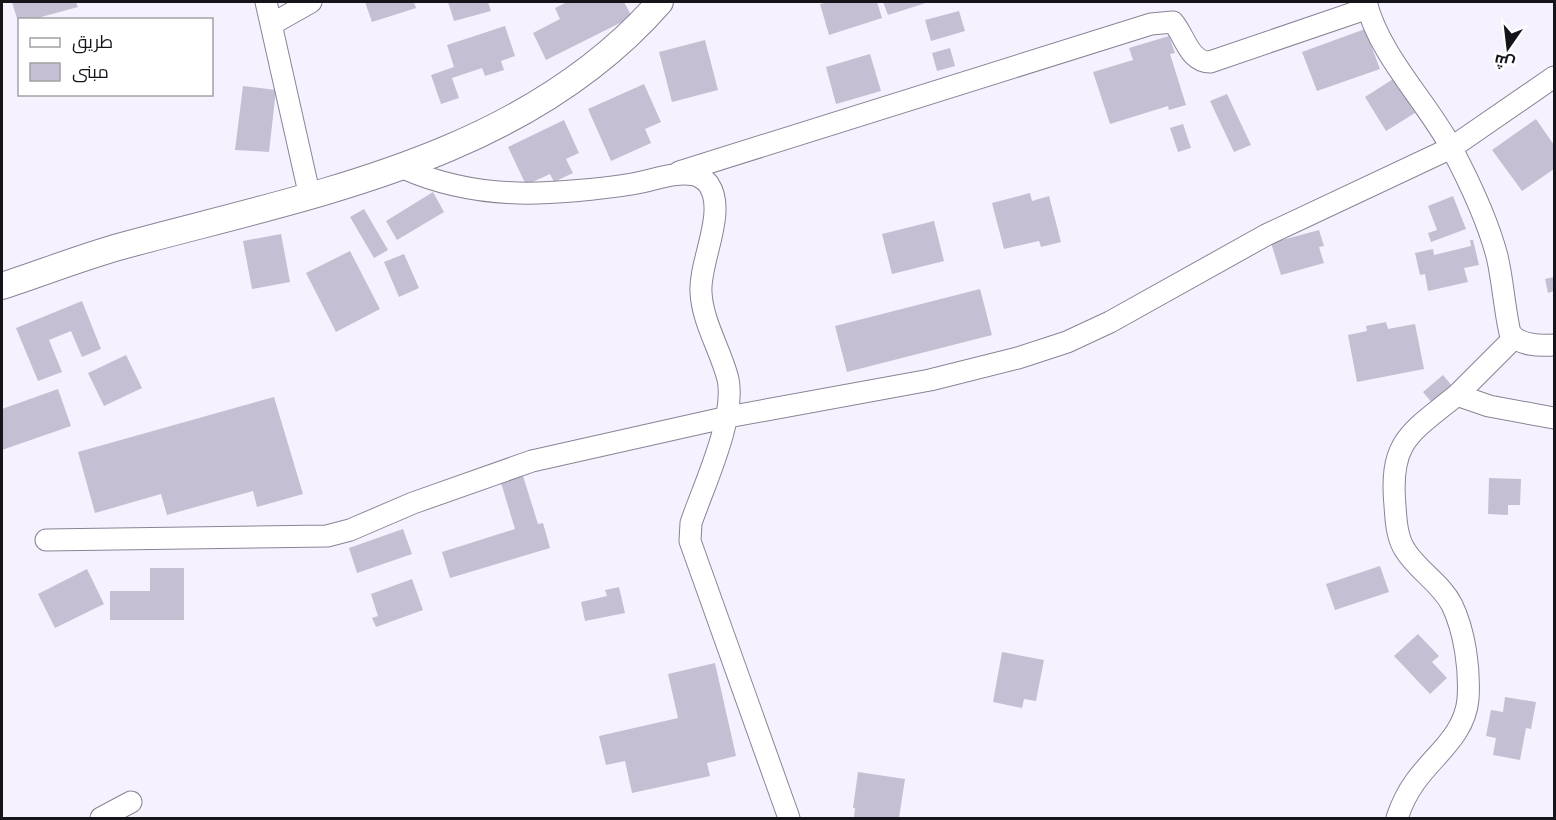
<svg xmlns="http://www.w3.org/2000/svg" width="1556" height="820" font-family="'Asap Condensed',Cairo,sans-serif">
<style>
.building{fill:#c5bfd4}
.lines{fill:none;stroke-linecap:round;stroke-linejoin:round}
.minor-casing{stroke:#8a8396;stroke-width:23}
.major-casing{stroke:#8a8396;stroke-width:28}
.minor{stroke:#fff;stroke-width:21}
.major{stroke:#fff;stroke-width:26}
</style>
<rect width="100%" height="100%" fill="#f6f1fe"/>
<path class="building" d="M 12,2 L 76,2 L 78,7 L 30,20 L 20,20 L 19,25 Z
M 365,2 L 414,2 L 416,8 L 372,22 Z
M 448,2 L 488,2 L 491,11 L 454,21 Z
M 567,2 L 624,2 L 632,17 L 546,60 L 533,33 L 560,19 L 555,8 Z
M 829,2 L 877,2 L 882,18 L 829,35 L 820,4 Z
M 883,2 L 929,2 L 888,15 Z
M 959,11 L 965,31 L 931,41 L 925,20 Z
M 505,26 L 515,56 L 501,61 L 504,70 L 485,76 L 482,68 L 452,78 L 459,98 L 441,104 L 431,75 L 454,67 L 447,45 Z
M 1365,29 L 1380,69 L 1317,91 L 1302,52 Z
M 1169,36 L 1175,53 L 1170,54 L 1186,105 L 1169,110 L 1168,106 L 1110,124 L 1093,72 L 1133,60 L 1129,48 Z
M 705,40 L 718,90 L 672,102 L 659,52 Z
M 950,48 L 955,66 L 937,71 L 932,53 Z
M 870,54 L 881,91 L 836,104 L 826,67 Z
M 1393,79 L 1415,113 L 1386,131 L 1365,97 Z
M 644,84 L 661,122 L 645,129 L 651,143 L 611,161 L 588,109 Z
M 243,86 L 276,90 L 269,152 L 235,150 Z
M 1227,94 L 1251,145 L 1234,152 L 1210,101 Z
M 1536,119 L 1554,145 L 1554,169 L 1522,191 L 1492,150 Z
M 564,120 L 579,153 L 566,159 L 573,173 L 554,182 L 550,174 L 526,185 L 508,147 Z
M 1183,124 L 1191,148 L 1178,152 L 1170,128 Z
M 433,192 L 444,212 L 397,240 L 386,221 Z
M 1030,193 L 1032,201 L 1049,196 L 1061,242 L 1041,247 L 1039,241 L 1004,249 L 992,203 Z
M 1453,196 L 1466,229 L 1431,242 L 1428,233 L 1437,230 L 1428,206 Z
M 364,209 L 388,250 L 374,258 L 350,217 Z
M 934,221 L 944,261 L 892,274 L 882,234 Z
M 1319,230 L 1324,246 L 1319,247 L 1324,263 L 1281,275 L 1271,243 Z
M 281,234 L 290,282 L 252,289 L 243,241 Z
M 1470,240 L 1473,240 L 1479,265 L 1464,268 L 1468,282 L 1428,291 L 1425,274 L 1420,275 L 1415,253 L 1433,249 L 1434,255 L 1471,246 Z
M 350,251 L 380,309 L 336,332 L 306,273 Z
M 404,254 L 419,288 L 399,297 L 384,262 Z
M 1554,277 L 1554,291 L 1548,293 L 1545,279 Z
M 980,289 L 992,335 L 847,372 L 835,326 Z
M 82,301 L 101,349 L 82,357 L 71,331 L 49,340 L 62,372 L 38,381 L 16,328 Z
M 1386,322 L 1388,329 L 1415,324 L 1424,369 L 1357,382 L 1348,335 L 1367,331 L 1366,326 Z
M 126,355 L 142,388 L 104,406 L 88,373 Z
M 1443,375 L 1453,387 L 1433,404 L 1423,392 Z
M 58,389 L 71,426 L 2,450 L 2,409 Z
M 274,397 L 303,494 L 257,507 L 253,491 L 167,515 L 161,494 L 95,513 L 78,452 Z
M 523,476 L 538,524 L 543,523 L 550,548 L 450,578 L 442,552 L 515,529 L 501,483 Z
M 1489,478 L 1521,479 L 1520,505 L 1508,505 L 1508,515 L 1488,514 Z
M 403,529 L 412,554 L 357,573 L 349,548 Z
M 1380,566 L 1389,592 L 1335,610 L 1326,584 Z
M 150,568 L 184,568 L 184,620 L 110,620 L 110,591 L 150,591 Z
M 87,569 L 104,604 L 55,628 L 38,594 Z
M 412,579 L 423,610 L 376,627 L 372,618 L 378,616 L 371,594 Z
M 619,587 L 625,613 L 585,621 L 581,602 L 607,596 L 605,590 Z
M 1418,634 L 1439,656 L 1432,662 L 1447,678 L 1430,694 L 1394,656 Z
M 1002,652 L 1044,660 L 1036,701 L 1024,699 L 1022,708 L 993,702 Z
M 715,663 L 736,756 L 707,763 L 710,776 L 632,793 L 625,761 L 606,765 L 599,736 L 678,718 L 668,674 Z
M 1505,697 L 1536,702 L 1531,729 L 1526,728 L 1520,760 L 1493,755 L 1496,738 L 1486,736 L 1491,710 L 1503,712 Z
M 858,772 L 905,779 L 899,818 L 854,818 L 855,808 L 853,808 Z"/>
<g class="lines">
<g class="minor-casing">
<path id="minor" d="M 266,2 L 310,197
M 1366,2 C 1380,56 1424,98 1451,147 C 1469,181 1487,218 1497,256 C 1503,281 1504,307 1510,333 C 1520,346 1539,346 1554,345
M 272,24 L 311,2
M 403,168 C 439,184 479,192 518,193 C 550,194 601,189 632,184 C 653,181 673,171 695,175 C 699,176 707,181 709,185 C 727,212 699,262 701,292 C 702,321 721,351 728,379 C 736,418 704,485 691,523 L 690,541 L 789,818
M 679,172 L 1151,24 L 1173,22 C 1185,36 1189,62 1210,62 L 1368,8
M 1514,338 L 1457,395 L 1489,406 L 1554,418
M 46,540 L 327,536 L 350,530 L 413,503 L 532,461 L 728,417 L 930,380 L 1018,358 L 1067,342 L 1110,322 L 1266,235 L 1451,148 L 1554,77
M 101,818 L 131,802
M 1397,818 C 1401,806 1407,793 1415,782 C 1434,755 1465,735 1468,699 C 1470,670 1465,632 1452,605 C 1441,583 1418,571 1405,550 C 1397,538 1396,521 1395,506 C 1389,441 1410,433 1457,395"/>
</g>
<g class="major-casing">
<path id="major" d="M 2,286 C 42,273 82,257 122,246 C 312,194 524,158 660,2"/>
</g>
<use href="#minor" class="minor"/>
<use href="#major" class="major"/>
</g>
<rect width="1556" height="820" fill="none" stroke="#16141b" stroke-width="6"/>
<rect x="18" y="18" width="195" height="78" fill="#ffffff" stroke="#a2a1a4" stroke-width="1.5"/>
<rect x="30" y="38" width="30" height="9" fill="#ffffff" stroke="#a2a1a4" stroke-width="1.5"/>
<text x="72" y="48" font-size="18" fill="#16141b">طريق</text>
<rect x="30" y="63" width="30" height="18" fill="#c5bfd4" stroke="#a2a1a4" stroke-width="1.5"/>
<text x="72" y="78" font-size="18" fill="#16141b">مبنى</text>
<g transform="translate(1508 48) rotate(194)" stroke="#ffffff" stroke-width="4.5" paint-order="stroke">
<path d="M0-4.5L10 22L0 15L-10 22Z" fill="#16141b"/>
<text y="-9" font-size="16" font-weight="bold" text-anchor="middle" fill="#16141b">ش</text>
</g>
</svg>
